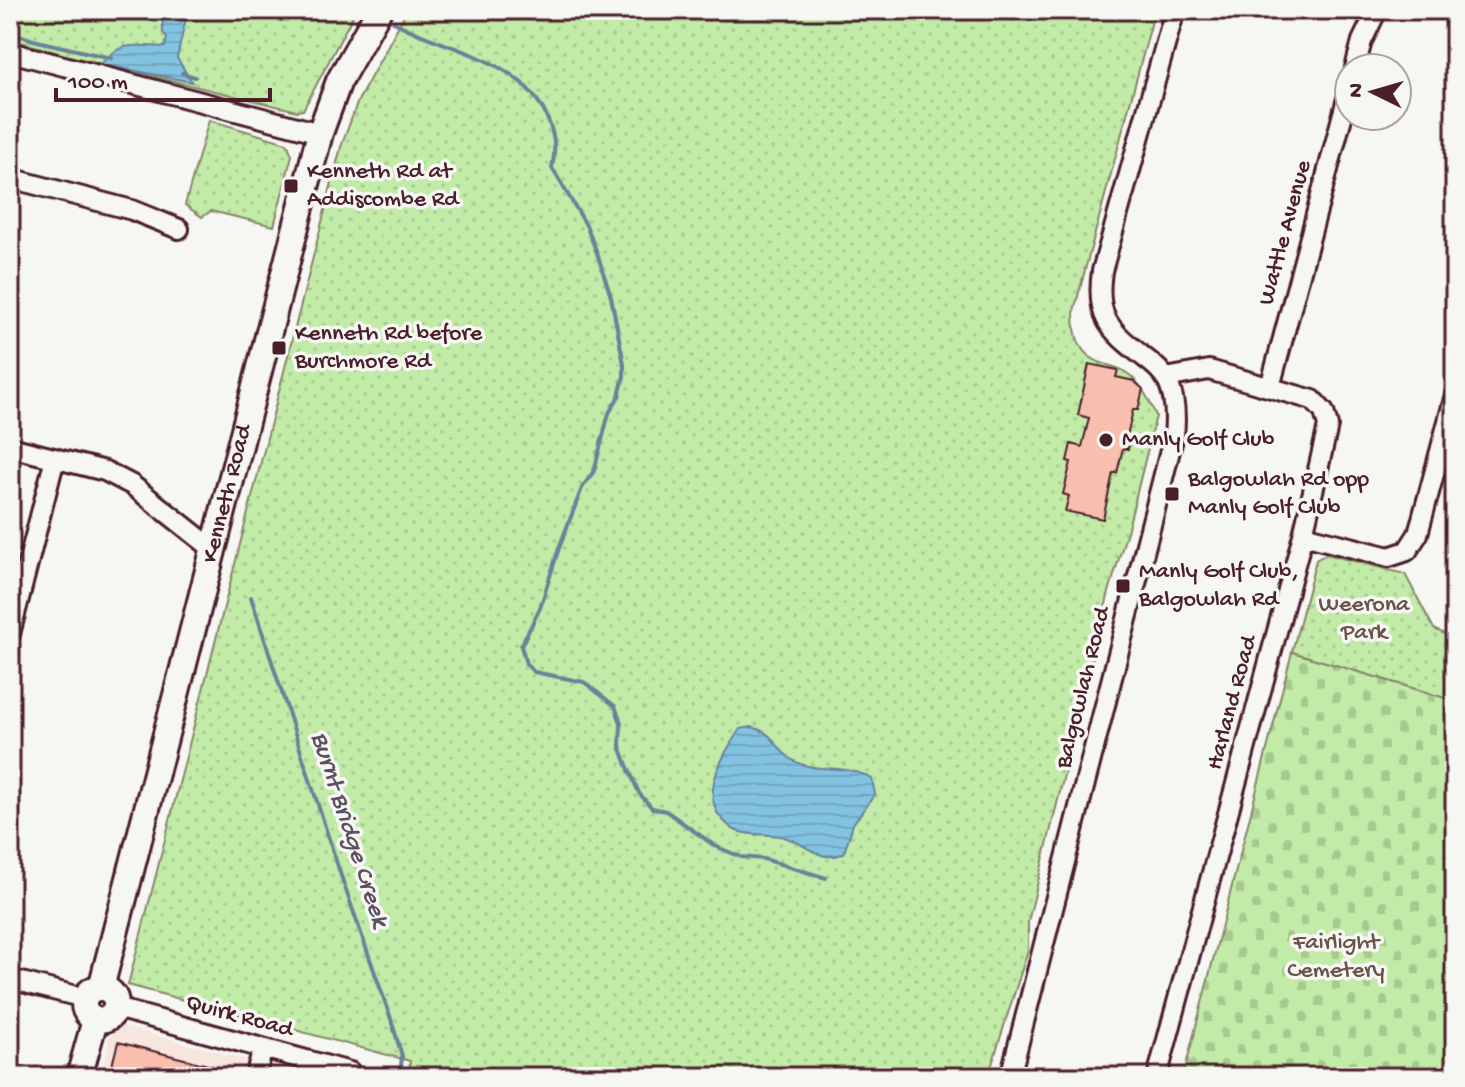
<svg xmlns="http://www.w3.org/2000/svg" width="1465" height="1087" font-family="'Gochi Hand',sans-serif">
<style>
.built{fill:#f7e6de}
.grass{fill:url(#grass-dots);stroke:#868569;stroke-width:2}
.cemetery{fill:url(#cemetery-stones);stroke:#868569;stroke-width:2}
.water{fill:url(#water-rules);stroke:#6c8199;stroke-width:2}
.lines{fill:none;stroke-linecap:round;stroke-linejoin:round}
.stream{stroke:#6c8199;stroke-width:4}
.building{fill:#f8bfaf;stroke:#4a1f2b;stroke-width:2}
.minor-casing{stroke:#4a1f2b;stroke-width:24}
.major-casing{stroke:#4a1f2b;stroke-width:30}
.minor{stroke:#f6f6f2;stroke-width:18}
.major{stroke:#f6f6f2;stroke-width:24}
.poi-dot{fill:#4a1f2b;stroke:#f6f6f2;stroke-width:3}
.labels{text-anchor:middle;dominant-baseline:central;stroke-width:7;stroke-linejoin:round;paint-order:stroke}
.poi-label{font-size:24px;fill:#4a1f2b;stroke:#f6f6f2;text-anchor:start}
.street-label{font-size:24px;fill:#4a1f2b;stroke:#f6f6f2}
.park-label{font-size:24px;fill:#68524a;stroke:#f6f6f2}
.water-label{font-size:26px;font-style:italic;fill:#5b5062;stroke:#f6f6f2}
</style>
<defs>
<pattern id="grass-dots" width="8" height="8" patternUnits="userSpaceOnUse" patternTransform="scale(2)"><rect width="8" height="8" fill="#c1eba7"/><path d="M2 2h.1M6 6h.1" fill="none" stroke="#a7c990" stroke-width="1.8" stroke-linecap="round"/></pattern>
<pattern id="cemetery-stones" width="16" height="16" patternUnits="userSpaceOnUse" patternTransform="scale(2)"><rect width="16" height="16" fill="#c1eba7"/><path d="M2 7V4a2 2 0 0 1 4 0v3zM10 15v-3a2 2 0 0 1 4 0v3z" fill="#a7c990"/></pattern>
<pattern id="water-rules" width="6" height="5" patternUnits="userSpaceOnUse" patternTransform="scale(2)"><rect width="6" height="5" fill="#82c3e2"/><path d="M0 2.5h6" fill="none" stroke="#72a7c2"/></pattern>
</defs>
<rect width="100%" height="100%" fill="#f6f6f2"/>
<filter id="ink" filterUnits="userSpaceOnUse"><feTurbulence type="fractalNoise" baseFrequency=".0125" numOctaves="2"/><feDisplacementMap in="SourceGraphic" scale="16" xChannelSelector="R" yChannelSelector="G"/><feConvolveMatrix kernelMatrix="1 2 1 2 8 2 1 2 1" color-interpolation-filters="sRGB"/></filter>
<g filter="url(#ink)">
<path class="built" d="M 122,1026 L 311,1077 L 100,1077 L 110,1036 Z"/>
<path class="grass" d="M 10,10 L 356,10 L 303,110 L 297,111 L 69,56 L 10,39 Z
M 407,10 L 1155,10 L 1074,311 C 1074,329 1076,351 1095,360 C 1104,365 1115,366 1124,371 C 1142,383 1148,398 1156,416 L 1128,528 L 1109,592 L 1028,922 L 1028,950 L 988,1077 L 408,1077 L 410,1061 L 128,985 L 341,147 L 358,101 Z
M 209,120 L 287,143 L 292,155 L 274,226 L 211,211 L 202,217 L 185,205 Z
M 1326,554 L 1405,574 L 1434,629 L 1455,639 L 1455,701 L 1292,652 L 1316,560 Z"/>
<path class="cemetery" d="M 1292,652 L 1455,701 L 1455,1040 L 1445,1077 L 1183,1077 Z"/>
<path class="water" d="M 162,10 L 185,10 L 186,18 L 177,58 L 192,82 L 101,64 C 121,40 136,46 165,47 L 167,38 L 163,33 Z
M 752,727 C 775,733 774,747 791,759 C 815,775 847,762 872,779 L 875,794 L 853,824 L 844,853 C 821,864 808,845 787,838 C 771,832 753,837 737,831 C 731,829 727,824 723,820 C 698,795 724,753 740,729 Z"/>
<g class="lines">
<path class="stream" d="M 394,22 C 447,52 523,57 548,120 C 555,137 556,150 552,168 L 586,225 L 597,253 L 611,297 L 624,364 L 624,376 L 619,396 L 609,413 L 594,471 L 582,488 L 559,548 L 540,608 L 521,646 L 526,664 L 534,672 L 584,682 L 615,706 L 621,723 L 620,746 L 627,765 L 639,793 L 652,808 L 666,811 L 715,846 L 741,857 L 764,859 L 826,878
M 10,32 L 33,40 L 111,58
M 182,73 L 195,77
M 251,597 L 341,876 L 391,1019 L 402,1056 L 400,1077"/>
</g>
<path class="building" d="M 1089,364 L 1118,370 L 1116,377 L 1134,381 L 1143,389 L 1138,410 L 1133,410 L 1127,436 L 1131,436 L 1128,449 L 1123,448 L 1117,473 L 1113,473 L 1103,519 L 1065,511 L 1069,496 L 1063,494 L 1071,462 L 1067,461 L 1071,444 L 1082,447 L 1089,418 L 1078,415 Z
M 118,1042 L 239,1073 L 239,1077 L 109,1077 Z"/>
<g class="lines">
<g class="minor-casing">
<path id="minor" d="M 10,52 L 320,133
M 1355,68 L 1362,41 L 1377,10
M 10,178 L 132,210 L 179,229
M 1270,387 L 1349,91
M 10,447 L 105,471 L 132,485 L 213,549
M 1303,535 L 1389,557 L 1407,551 L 1418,534 L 1455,395
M 10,634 L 55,458
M 10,979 L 84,998
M 116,1008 L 350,1072
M 255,1077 L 263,1048
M 1010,1077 L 1174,435 C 1176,417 1175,396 1167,380 C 1162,372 1152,363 1145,358 C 1110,330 1095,319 1102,271 L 1175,10
M 1157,1077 L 1303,535 L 1328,426 L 1324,412 L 1313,400 L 1209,370 L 1166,378"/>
</g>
<g class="major-casing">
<g id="major">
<circle cx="100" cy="1004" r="16"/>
<path id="s1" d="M 101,988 L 320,133 L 339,81 L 379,10"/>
<path d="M 79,1077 L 95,1020"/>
</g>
</g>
<use href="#minor" class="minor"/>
<use href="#major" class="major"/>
</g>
</g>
<g class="poi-dot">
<rect x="283" y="178" width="16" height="16" rx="4"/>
<rect x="271" y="340" width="16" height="16" rx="4"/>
<circle cx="1106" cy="440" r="8"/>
<rect x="1164" y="486" width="16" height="16" rx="4"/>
<rect x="1115" y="578" width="16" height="16" rx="4"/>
</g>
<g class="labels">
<g class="poi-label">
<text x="307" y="172">Kenneth Rd at<tspan x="307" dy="28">Addiscombe Rd</tspan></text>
<text x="295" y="334">Kenneth Rd before<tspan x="295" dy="28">Burchmore Rd</tspan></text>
<text x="1122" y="440">Manly Golf Club</text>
<text x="1188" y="480">Balgowlah Rd opp<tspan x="1188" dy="28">Manly Golf Club</tspan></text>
<text x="1139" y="572">Manly Golf Club,<tspan x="1139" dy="28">Balgowlah Rd</tspan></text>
</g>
<g class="street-label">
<text transform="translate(1286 233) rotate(-75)">Wattle Avenue</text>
<text stroke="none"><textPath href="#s1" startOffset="510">Kenneth Road</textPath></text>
<text transform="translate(1084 688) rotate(-76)">Balgowlah Road</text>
<text transform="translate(1233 703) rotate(-75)">Harland Road</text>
<text transform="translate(239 1017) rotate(15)">Quirk Road</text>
</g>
<g class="park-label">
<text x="1364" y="605">Weerona<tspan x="1364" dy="28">Park</tspan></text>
<text x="1336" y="943">Fairlight<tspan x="1336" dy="28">Cemetery</tspan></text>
</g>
<g class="water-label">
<text transform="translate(348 830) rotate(72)">Burnt Bridge Creek</text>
</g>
</g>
<rect width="1465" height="1087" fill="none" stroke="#f6f6f2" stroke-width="40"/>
<rect x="20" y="20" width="1425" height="1047" fill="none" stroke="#4a1f2b" stroke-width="3" filter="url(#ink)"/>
<g transform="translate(1373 92) rotate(275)"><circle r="38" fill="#f6f6f2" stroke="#b1a0a2" stroke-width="2"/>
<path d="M0-6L14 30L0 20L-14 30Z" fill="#4a1f2b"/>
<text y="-12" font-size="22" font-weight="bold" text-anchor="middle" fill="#4a1f2b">N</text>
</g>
<path d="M56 88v12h214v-12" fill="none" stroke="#4a1f2b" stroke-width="4"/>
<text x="68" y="88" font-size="24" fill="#4a1f2b" stroke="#f6f6f2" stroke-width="6" paint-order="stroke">100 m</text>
</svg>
